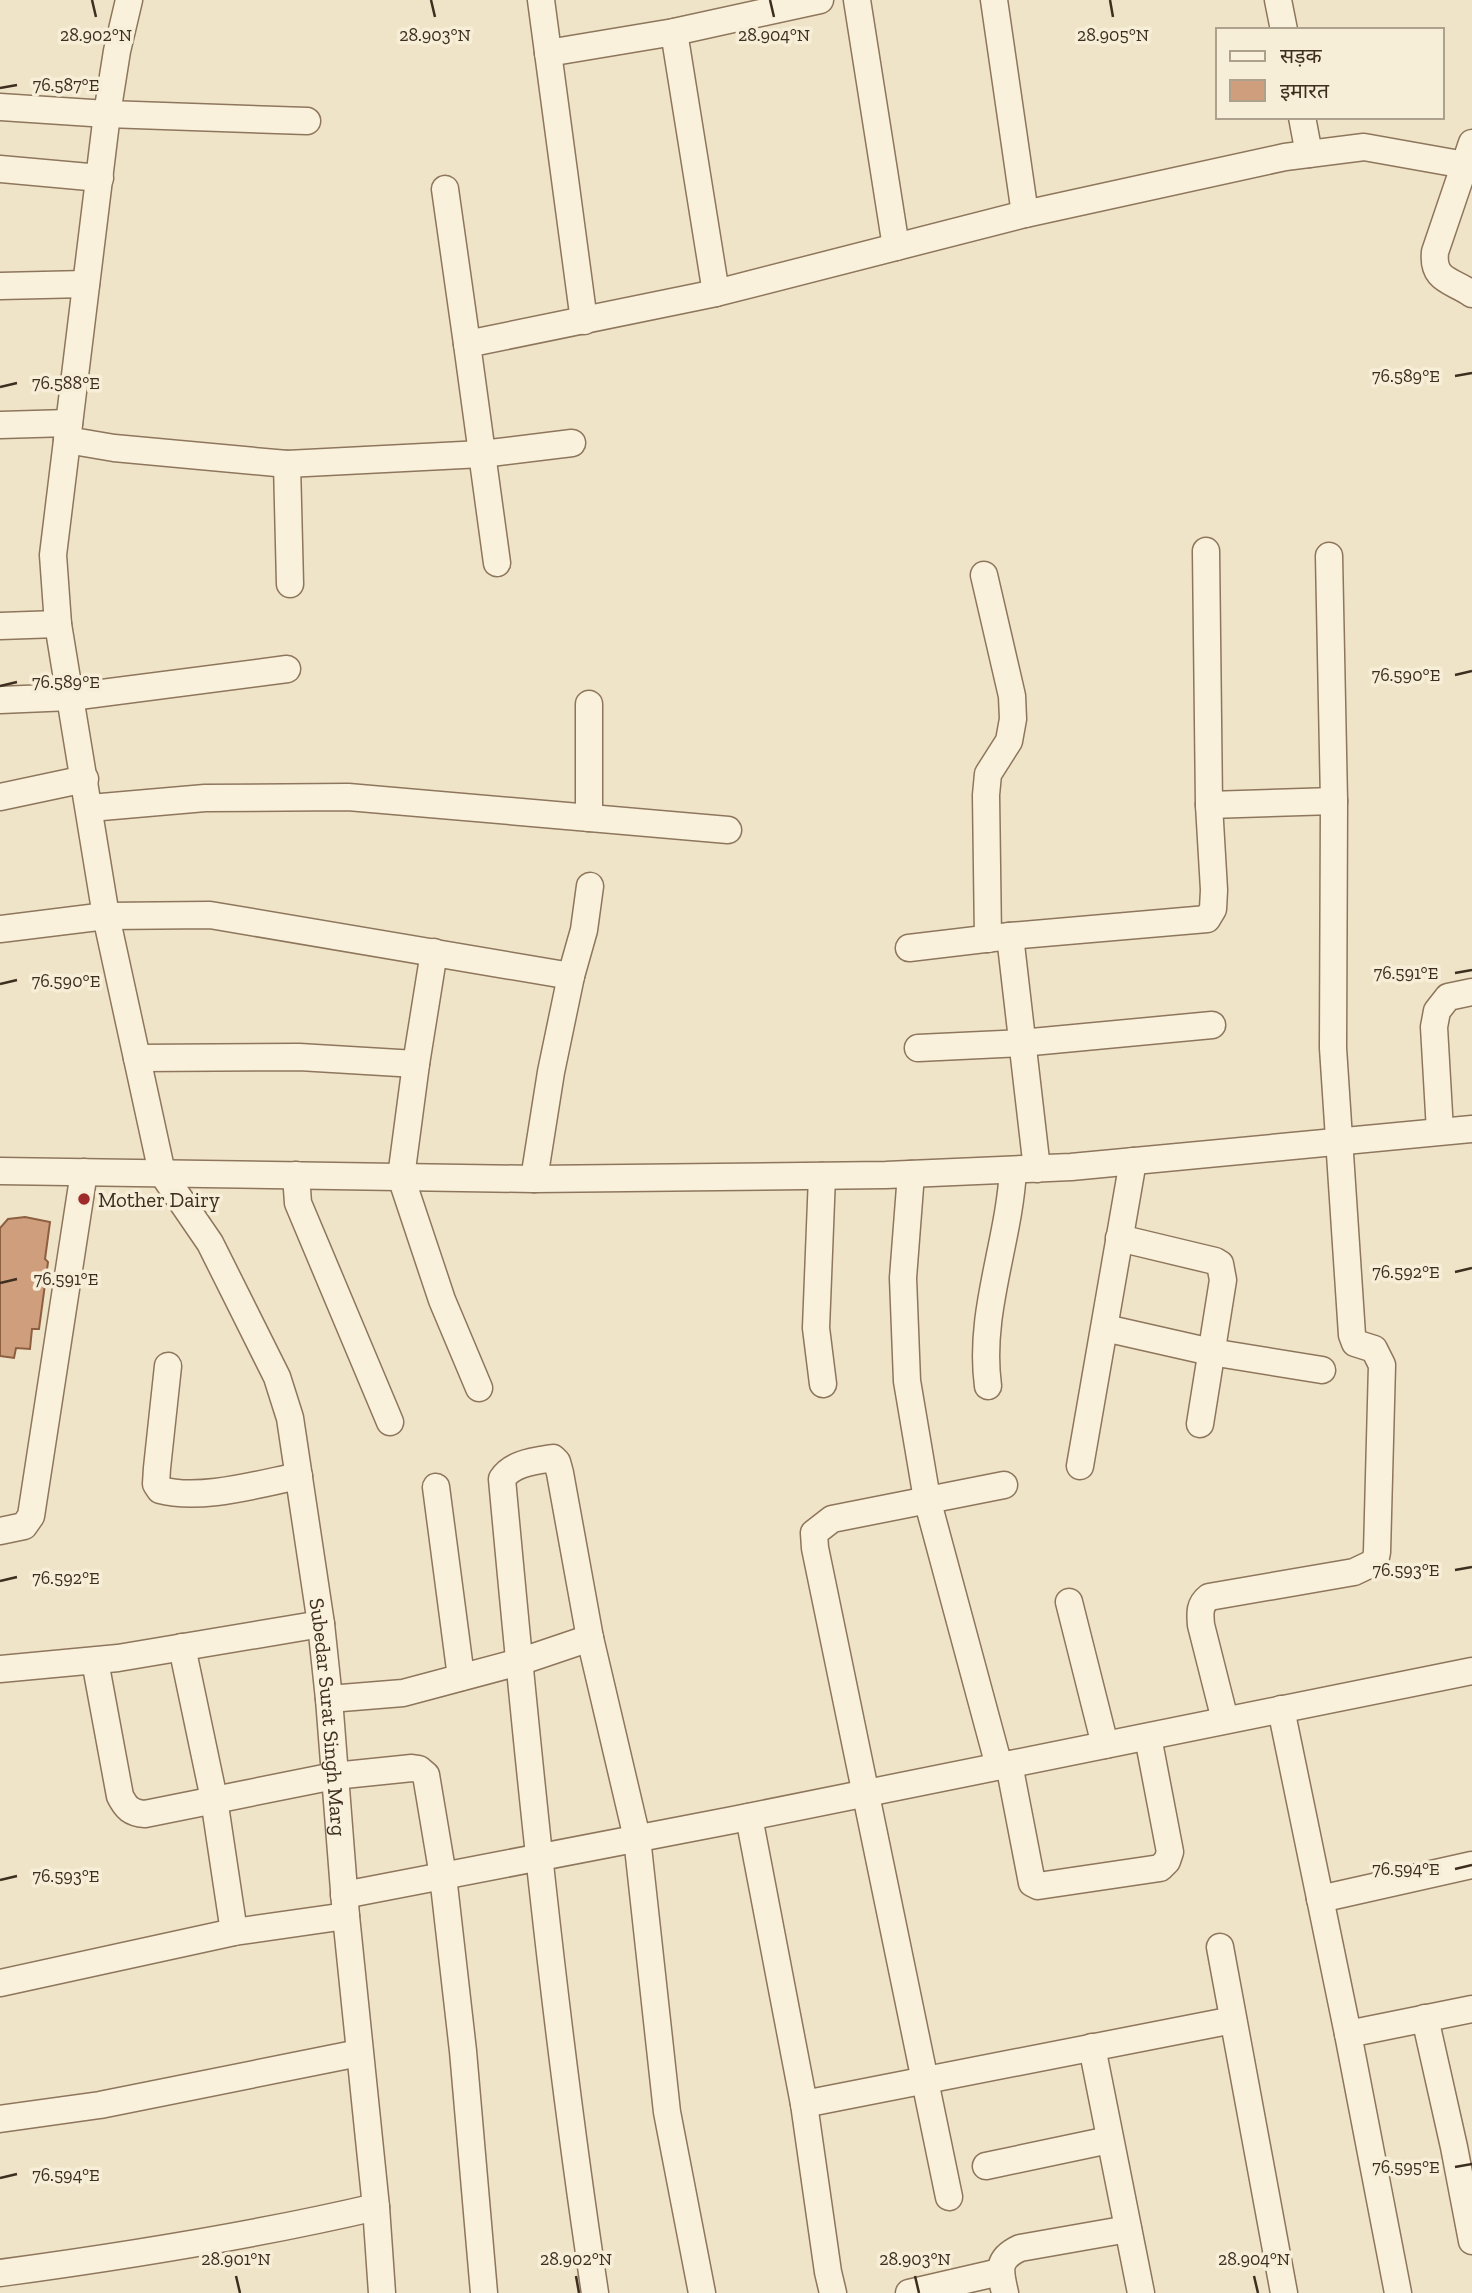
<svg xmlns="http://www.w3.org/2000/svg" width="1472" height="2293" font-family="'Zilla Slab','Noto Sans Devanagari',serif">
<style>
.building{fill:#cf9f7d;stroke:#8d5f41;stroke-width:2}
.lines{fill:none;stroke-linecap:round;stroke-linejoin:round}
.minor-casing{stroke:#8d765c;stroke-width:29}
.minor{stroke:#faf1dc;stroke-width:26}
.ticks{fill:none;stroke:#3d2e20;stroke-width:2.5}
.poi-dot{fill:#9e2a2b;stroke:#f7eed8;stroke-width:2.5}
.labels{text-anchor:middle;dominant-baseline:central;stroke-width:7;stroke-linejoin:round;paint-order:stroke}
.poi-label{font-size:21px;fill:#3d2e20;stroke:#f7eed8;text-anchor:start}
.street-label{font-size:21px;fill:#3d2e20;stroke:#f7eed8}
.ticks-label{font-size:18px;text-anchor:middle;fill:#3d2e20;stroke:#f7eed8;stroke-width:7;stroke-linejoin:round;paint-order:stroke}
</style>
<rect width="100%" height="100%" fill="#f0e4c8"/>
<path class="building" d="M 25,1217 L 50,1222 L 45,1259 L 48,1262 L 39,1329 L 32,1329 L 30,1349 L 16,1348 L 14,1358 L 0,1356 L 0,1228 L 8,1219 Z"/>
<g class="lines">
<g class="minor-casing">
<g id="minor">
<path id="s1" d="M 129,0 L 117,51 L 107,114 L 53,555 L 58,624 L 106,916 L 162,1173 L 210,1243 L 277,1377 L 290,1418 L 321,1624 L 329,1699 L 346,1916 L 376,2207 L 382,2293"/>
<path d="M 541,0 L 584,321"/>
<path d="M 857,0 L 896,247"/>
<path d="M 994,0 L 1025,214"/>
<path d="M 1278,0 L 1284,30"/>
<path d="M 674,32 L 716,293"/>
<path d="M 548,53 L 674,32 L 820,0"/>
<path d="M 0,107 L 107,114 L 307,121"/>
<path d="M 1302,117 L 1309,154"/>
<path d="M 1472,143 L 1435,252 C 1432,281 1452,280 1472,294"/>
<path d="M 0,169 L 100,178"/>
<path d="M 445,189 L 467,344"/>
<path d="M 0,286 L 86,284"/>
<path d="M 0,425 L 69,423"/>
<path d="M 67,440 L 114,448 L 287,464 L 482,454 L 572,443"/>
<path d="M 287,464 L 290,584"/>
<path d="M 497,563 L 467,344 L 716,293 L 1025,214 L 1285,157 L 1364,147 L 1465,165"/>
<path d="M 984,575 L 1012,696 L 1013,719 L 1009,741 L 988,774 L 986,795 L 988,939"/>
<path d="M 0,626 L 58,624"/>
<path d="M 0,700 L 71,697 L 287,669"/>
<path d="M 589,704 L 589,818"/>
<path d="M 0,797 L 85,779"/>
<path d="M 1209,805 L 1334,801"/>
<path d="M 90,808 L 205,798 L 348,797 L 728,830"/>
<path d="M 0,929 L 106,916 L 210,915 L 571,976"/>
<path d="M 1010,936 L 1037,1169"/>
<path d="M 909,948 L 1010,936 L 1207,919 L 1213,909 L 1214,890 L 1209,805 L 1206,551"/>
<path d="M 434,952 L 416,1064 L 401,1177 L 442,1300 L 479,1388"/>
<path d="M 918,1048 L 1021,1043 L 1212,1025"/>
<path d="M 137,1058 L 299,1057 L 416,1064"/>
<path d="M 1440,1131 L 1434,1027 L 1437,1011 L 1448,997 L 1472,992"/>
<path d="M 0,1171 L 534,1179 L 886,1175 L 1071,1167 L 1472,1129"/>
<path d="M 911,1174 L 903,1278 L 907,1381 L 927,1499 L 999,1766"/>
<path d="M 296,1175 L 298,1203 L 390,1422"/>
<path d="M 822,1176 L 816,1328 L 823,1384"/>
<path d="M 534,1179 L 551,1072 L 571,976 L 584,930 L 590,886"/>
<path d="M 1119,1238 L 1215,1261 L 1220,1264 L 1223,1280 L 1200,1424"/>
<path d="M 1105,1328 L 1211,1352 L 1322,1370"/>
<path d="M 168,1366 L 157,1468 L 156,1484 L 160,1490 C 201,1501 258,1484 299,1476"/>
<path d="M 988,1386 C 978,1313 1009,1243 1013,1170"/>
<path d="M 1080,1466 L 1133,1161"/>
<path d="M 436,1487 L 461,1677"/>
<path d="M 0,1531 L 24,1526 L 31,1516 L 84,1172"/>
<path d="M 1069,1602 L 1105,1745"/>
<path d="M 182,1647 L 214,1799 L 234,1932"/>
<path d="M 95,1661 L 120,1796 C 126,1808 131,1813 145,1814 L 334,1776 L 412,1768 L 419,1769 L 426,1775 L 443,1876 L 463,2051 L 484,2293"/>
<path d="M 0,1669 L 118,1658 L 321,1624"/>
<path d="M 329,1699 L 403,1693 L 519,1662 L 590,1638"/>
<path d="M 1281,1709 L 1348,2034 L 1398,2293"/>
<path d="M 1225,1720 L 1201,1625 C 1200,1613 1199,1605 1209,1597 L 1354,1572 L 1375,1562 L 1377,1552 L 1382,1365 L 1374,1349 L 1355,1343 L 1352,1335 L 1333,1048 L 1334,801 L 1329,556"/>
<path d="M 1009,1764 L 1032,1883 L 1038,1886 L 1160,1868 L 1167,1861 L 1170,1852 L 1148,1737"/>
<path d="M 749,1817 L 804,2104 L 828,2272 L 833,2293"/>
<path d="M 344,1895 L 733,1820 L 1472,1671"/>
<path d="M 1320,1899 L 1472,1865"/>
<path d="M 1220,1947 L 1284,2293"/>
<path d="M 0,1983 L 234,1932 L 346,1916"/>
<path d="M 1425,2018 L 1454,2147 L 1472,2241"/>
<path d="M 1348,2034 L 1472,2009"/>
<path d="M 1092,2047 L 1141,2293"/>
<path d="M 804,2104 L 1233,2020"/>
<path d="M 0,2119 L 100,2105 L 359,2053"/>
<path d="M 986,2166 L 1109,2140"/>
<path d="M 949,2197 L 815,1548 L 814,1533 L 832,1519 L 1004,1485"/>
<path d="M 0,2273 C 126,2256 252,2236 376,2207"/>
<path d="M 595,2293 C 554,2023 527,1751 502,1479 C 512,1463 535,1461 553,1458 L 557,1462 L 560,1473 L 590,1638 L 637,1838 L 667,2112 L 702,2293"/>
<path d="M 909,2293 L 1000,2272"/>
<path d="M 1005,2293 C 1000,2271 996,2259 1020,2248 L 1128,2229"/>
</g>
</g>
<use href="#minor" class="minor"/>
</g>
<path class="ticks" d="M 92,0 L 96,17M 431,0 L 435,17M 770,0 L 774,17M 1110,0 L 1113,17M 0,88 L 17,85M 1455,376 L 1472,373M 0,387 L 17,383M 1455,675 L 1472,671M 0,686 L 17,682M 1455,973 L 1472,970M 0,984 L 17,980M 1455,1272 L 1472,1268M 0,1283 L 17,1279M 1455,1570 L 1472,1567M 0,1581 L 17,1577M 1455,1869 L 1472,1865M 0,1880 L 17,1876M 1455,2167 L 1472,2164M 0,2178 L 17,2174M 236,2276 L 240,2293M 576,2276 L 579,2293M 915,2276 L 919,2293M 1254,2276 L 1258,2293"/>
<circle class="poi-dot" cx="84" cy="1199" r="7"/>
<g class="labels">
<g class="poi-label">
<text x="98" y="1199">Mother Dairy</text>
</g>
<g class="street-label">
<text stroke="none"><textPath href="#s1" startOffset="1768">Subedar Surat Singh Marg</textPath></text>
</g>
</g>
<g class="ticks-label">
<text x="96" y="41">28.902°N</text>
<text x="435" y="41">28.903°N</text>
<text x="774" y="41">28.904°N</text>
<text x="1113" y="41">28.905°N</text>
<text x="66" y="91">76.587°E</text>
<text x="1406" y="382">76.589°E</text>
<text x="66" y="389">76.588°E</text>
<text x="1406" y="681">76.590°E</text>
<text x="66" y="688">76.589°E</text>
<text x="1406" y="979">76.591°E</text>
<text x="66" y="987">76.590°E</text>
<text x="1406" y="1278">76.592°E</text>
<text x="66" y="1285">76.591°E</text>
<text x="1406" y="1576">76.593°E</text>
<text x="66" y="1584">76.592°E</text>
<text x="1406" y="1875">76.594°E</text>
<text x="66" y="1882">76.593°E</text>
<text x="1406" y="2173">76.595°E</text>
<text x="66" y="2181">76.594°E</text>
<text x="236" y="2265">28.901°N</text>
<text x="576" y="2265">28.902°N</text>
<text x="915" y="2265">28.903°N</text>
<text x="1254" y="2265">28.904°N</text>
</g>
<rect x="1216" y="28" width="228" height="91" fill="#f7eed8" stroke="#ada18e" stroke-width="2"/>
<rect x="1230" y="51" width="35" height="10" fill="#faf1dc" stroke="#ada18e" stroke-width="2"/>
<text x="1280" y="63" font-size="21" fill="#3d2e20">सड़क</text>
<rect x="1230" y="80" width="35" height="21" fill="#cf9f7d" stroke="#ada18e" stroke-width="2"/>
<text x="1280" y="98" font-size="21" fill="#3d2e20">इमारत</text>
</svg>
